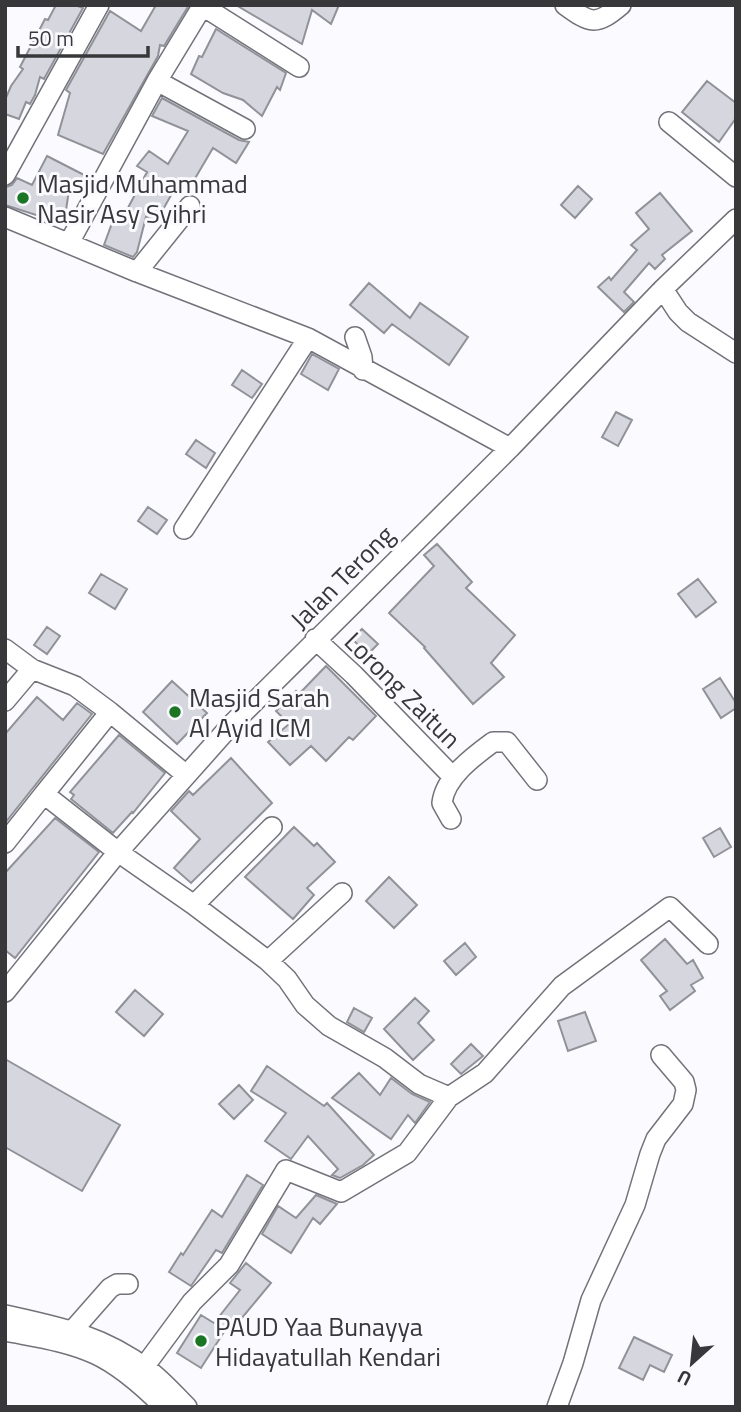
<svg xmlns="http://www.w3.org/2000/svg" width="741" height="1412" font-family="'Titillium Web',sans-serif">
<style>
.building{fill:#d5d6de;stroke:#919299;stroke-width:2}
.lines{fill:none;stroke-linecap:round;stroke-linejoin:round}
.minor-casing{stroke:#72727a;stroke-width:22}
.minor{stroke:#fff;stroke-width:19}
.poi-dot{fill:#1a7625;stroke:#fbfbff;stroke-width:2.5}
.labels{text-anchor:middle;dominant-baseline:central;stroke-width:6;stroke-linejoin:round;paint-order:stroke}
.poi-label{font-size:26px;fill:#38383b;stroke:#fbfbff;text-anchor:start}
.street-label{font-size:26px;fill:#38383b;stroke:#fbfbff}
</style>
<rect width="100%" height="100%" fill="#fbfbff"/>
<path class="building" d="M 56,5 L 75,5 L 83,8 L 44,79 L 40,77 L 35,95 L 30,104 L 26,102 L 19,119 L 5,114 L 5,100 L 11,86 L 23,69 L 20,67 L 45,19 L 48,20 Z
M 156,5 L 189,5 L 164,46 L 160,45 L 158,56 L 103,154 L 58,135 L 70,93 L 66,90 L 110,11 L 141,31 Z
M 236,5 L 339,5 L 331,24 L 312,10 L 302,44 Z
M 216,29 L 286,73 L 280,90 L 277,87 L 262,116 L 243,100 L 223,93 L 191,74 L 199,56 L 202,57 Z
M 707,81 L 736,103 L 736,118 L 719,142 L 682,112 Z
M 162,98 L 239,140 L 249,142 L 236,163 L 213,148 L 190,187 L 179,181 L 156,222 L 146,217 L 137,252 L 133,257 L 104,245 L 115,215 L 122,219 L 147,172 L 137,166 L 149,151 L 168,164 L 188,131 L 152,116 Z
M 47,156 L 90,178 L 81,194 L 69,190 L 64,224 L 5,205 L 6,187 L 12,185 L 17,178 L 32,185 Z
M 578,186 L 592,199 L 575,218 L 561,205 Z
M 660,193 L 692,231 L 662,255 L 665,259 L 655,269 L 649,263 L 624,292 L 634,302 L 624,312 L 598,287 L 609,277 L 611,280 L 637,250 L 631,245 L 649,229 L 636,213 Z
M 369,283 L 410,318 L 420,303 L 468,337 L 449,365 L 392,324 L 384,333 L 350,305 Z
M 312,354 L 339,369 L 328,390 L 301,374 Z
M 242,370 L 262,384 L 252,398 L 232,385 Z
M 616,412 L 632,420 L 618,446 L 602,437 Z
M 196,440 L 215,453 L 206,468 L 186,454 Z
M 148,507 L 167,520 L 157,534 L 138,521 Z
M 437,544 L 472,582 L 466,588 L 515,635 L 491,663 L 504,677 L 473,704 L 424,648 L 425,647 L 389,613 L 434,566 L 424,555 Z
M 101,574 L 127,589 L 115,609 L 89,593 Z
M 698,579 L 716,602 L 696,617 L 678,594 Z
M 47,627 L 60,636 L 47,654 L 34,645 Z
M 362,629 L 378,644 L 368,654 L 352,639 Z
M 326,666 L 376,716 L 353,740 L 349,737 L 326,761 L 311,746 L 290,765 L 268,742 L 289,724 L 276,711 L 296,691 L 299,694 Z
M 720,678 L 736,703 L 736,708 L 721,718 L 703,689 Z
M 172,681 L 207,713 L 177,744 L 143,712 Z
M 37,697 L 63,720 L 77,703 L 92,714 L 5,823 L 5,734 Z
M 119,735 L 165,773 L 133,813 L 132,812 L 113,833 L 71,799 L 74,795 L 70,792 Z
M 231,758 L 272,803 L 191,883 L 174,868 L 200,839 L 171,811 L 189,791 L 193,795 Z
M 55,818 L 99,852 L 15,958 L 5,950 L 5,873 Z
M 294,827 L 314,846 L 317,843 L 335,862 L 307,888 L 314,895 L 293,919 L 245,877 Z
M 720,828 L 731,847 L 714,857 L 703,838 Z
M 389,877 L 417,905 L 394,928 L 366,901 Z
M 665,939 L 687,964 L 693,960 L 703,978 L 691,985 L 695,991 L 670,1010 L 660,996 L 667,991 L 641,960 Z
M 465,943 L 476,957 L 456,975 L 444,961 Z
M 135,990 L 163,1014 L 144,1036 L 116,1012 Z
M 415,998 L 429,1011 L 418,1023 L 434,1040 L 413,1060 L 384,1029 Z
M 354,1008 L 372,1018 L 364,1032 L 347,1022 Z
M 585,1012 L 596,1041 L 568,1051 L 558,1021 Z
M 471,1044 L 483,1056 L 461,1074 L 451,1064 Z
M 5,1059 L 120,1125 L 82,1191 L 5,1147 Z
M 267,1066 L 324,1106 L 327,1103 L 374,1155 L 363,1165 L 340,1178 L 332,1175 L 338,1169 L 308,1136 L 291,1159 L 265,1141 L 286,1113 L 251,1091 Z
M 359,1073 L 380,1095 L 391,1078 L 412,1094 L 430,1102 L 415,1123 L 408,1115 L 391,1139 L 332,1098 Z
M 239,1085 L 253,1100 L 234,1119 L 219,1104 Z
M 247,1175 L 263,1185 L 222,1253 L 216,1250 L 191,1286 L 169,1272 L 181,1253 L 183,1255 L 212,1210 L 222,1217 Z
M 316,1195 L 337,1204 L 320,1224 L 313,1218 L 291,1253 L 262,1234 L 278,1206 L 296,1218 Z
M 246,1263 L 271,1283 L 236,1325 L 231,1321 L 201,1368 L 177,1353 L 201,1315 L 214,1323 L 240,1290 L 230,1283 Z
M 634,1337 L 672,1355 L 664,1372 L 650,1365 L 643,1380 L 619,1368 Z"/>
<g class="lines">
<g class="minor-casing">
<path id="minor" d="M 201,5 L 299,67
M 565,5 C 591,24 596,26 621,5
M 157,81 L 245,129
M 669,122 L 736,177
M 5,175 L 99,5
M 5,217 L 137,272 L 308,338 L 510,448
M 69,243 L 157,81 L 203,5
M 137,272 L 190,206
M 663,289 L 678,312 L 688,322 L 736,353
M 355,337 L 362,357 L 363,370
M 184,529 L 308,338
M 315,639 L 354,675 L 453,777
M 5,649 L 32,669
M 5,701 L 32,669 L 75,686 L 110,712
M 185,774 L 110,712 L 44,794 L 118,852 L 194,905 L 268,961 L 287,979 L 305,1005 L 329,1026 L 385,1058 L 419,1084 L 449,1097
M 451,819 L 442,803 C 445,777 474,756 493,742 L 507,742 L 537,780
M 5,843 L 44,794
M 194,905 L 272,827
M 268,961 L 342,893
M 5,992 L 118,852 L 232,724 L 510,448 L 663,289 L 736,219
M 5,1315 C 59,1327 102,1335 147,1369 C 162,1380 174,1394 187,1407
M 73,1330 L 110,1288 L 117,1284 L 128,1284
M 5,1331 C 35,1337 67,1341 95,1354 C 121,1366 144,1387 164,1407
M 144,1367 L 192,1302 L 229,1265 L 286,1170 L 341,1192 L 407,1153 L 449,1097 L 485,1073 L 562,986 L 670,907 L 708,944
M 557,1407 L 573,1363 L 591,1300 L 635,1205 L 650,1154 L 656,1139 L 683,1104 L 686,1090 L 684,1082 L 661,1055"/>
</g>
<use href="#minor" class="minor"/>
</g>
<g class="poi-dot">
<circle cx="23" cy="198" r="7"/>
<circle cx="175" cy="712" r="7"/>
<circle cx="201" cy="1341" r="7"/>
</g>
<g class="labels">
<g class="poi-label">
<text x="37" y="183">Masjid Muhammad<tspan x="37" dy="30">Nasir Asy Syihri</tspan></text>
<text x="189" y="697">Masjid Sarah<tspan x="189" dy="30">Al Ayid ICM</tspan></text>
<text x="215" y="1326">PAUD Yaa Bunayya<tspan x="215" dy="30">Hidayatullah Kendari</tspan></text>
</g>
<g class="street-label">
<text transform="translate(342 577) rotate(-45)">Jalan Terong</text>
<text transform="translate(403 690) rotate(45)">Lorong Zaitun</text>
</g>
</g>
<rect width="741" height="1412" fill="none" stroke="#38383b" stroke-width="14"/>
<g transform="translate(692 1363) rotate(207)" stroke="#fbfbff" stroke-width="5" paint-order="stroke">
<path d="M0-5L12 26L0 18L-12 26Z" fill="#38383b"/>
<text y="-10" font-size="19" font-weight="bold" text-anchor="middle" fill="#38383b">U</text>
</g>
<path d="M18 46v10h130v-10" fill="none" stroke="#38383b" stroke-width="3.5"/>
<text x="28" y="46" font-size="21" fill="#38383b" stroke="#fbfbff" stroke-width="5" paint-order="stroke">50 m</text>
</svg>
